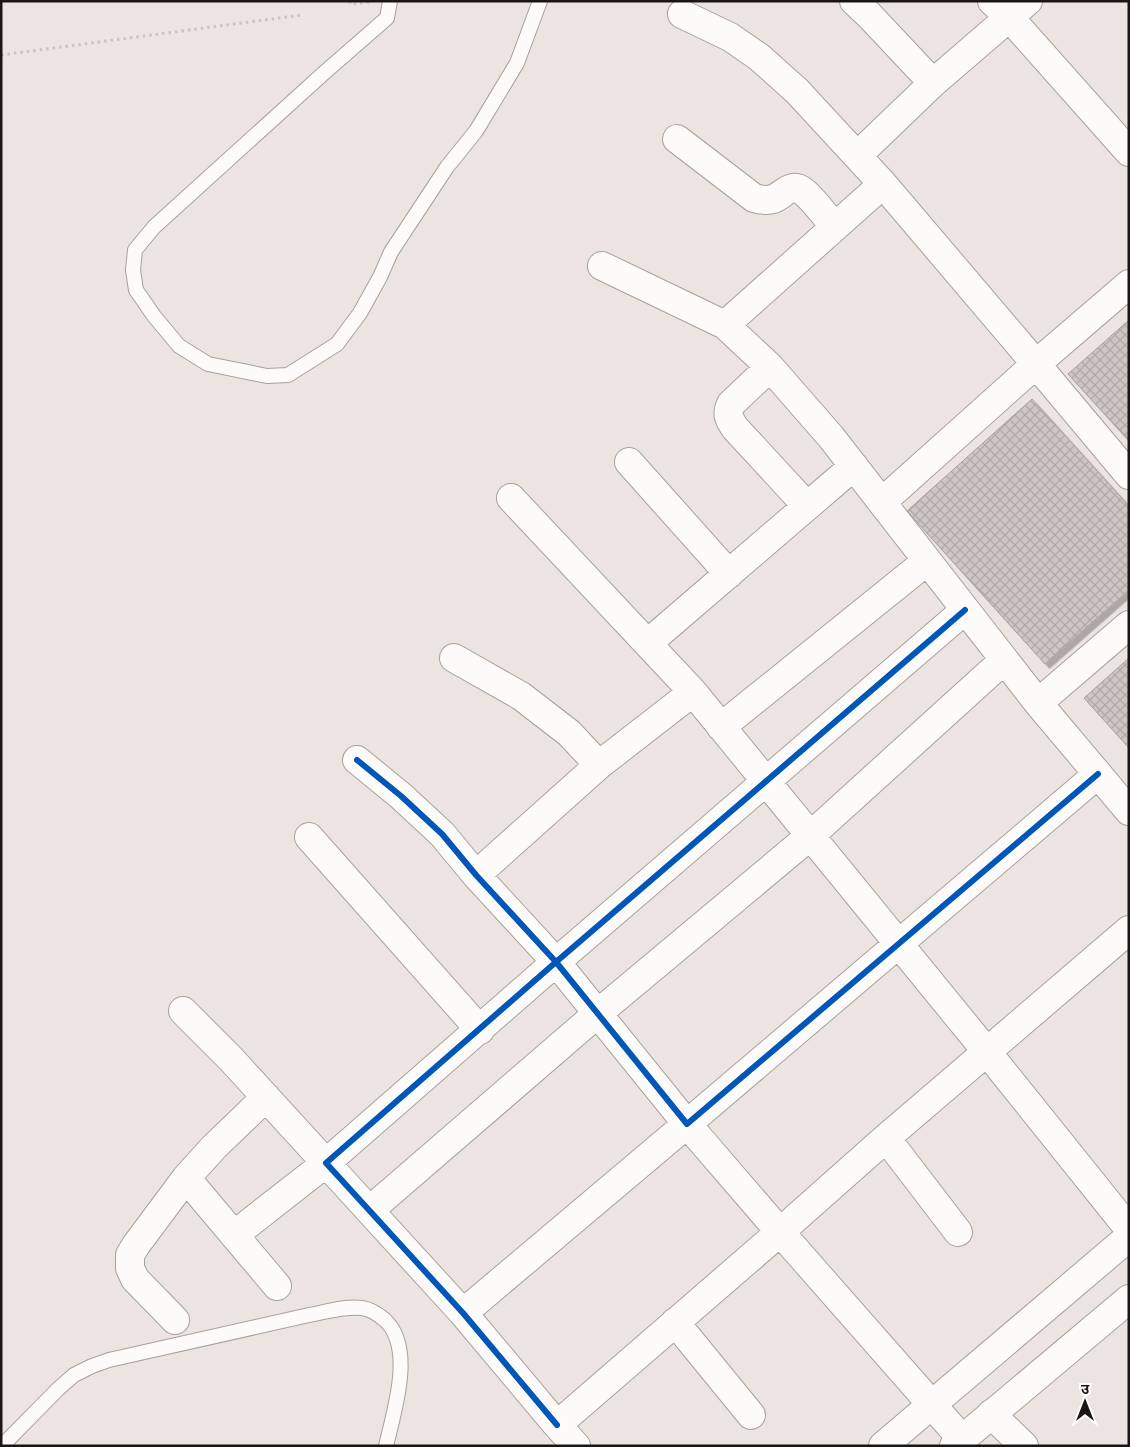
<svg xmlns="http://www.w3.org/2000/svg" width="1130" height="1447" font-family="Manrope,'Noto Sans Devanagari',sans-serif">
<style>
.building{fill:url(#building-cross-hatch);stroke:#a6a09e;filter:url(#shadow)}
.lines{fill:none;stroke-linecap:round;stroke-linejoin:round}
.lane-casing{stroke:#a7a19d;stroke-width:16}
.street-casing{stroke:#a7a19d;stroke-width:30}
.secondary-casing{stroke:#a7a19d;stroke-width:30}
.path{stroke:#c7c4c3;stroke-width:3;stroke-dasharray:2.5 4;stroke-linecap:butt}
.lane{stroke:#fcfbfa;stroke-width:14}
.street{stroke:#fcfbfa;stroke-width:28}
.secondary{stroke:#fcfbfa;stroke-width:28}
.cycleway-casing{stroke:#fff;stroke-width:9}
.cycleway{stroke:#0057b8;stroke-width:6}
</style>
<defs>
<pattern id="building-cross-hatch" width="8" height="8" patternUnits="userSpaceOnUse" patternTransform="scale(1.25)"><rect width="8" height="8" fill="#cdc6c3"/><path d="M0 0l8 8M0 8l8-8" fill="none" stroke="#afa9a7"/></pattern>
<filter id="shadow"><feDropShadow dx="4.5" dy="4.5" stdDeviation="0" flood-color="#0004"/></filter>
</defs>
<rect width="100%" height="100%" fill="#ece4e0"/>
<path class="building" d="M 1129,320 L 1129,441 L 1068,374 Z
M 1032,399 L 1129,506 L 1129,590 L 1045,664 L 907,511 Z
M 1129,658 L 1129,748 L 1084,698 Z"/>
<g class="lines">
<g class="lane-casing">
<path id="lane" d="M 390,1 L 387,18 L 325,72 L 154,227 L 135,250 L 133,270 L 136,290 L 154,316 L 179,346 L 208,364 L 267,376 L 288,375 L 337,344 L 360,313 L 380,277 L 391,252 L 447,167 L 476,131 L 517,63 L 540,1
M 2,1446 L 58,1389 L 74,1375 L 92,1366 L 109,1360 L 309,1315 C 326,1312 344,1306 362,1308 C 371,1309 379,1315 385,1320 C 415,1348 394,1411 386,1446"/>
</g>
<g class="street-casing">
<path id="street" d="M 854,1 L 869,15 L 933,83
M 992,1 L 1009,17 L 1129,152
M 682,14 L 730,37 L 759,57 L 797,91 L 883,184 L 1036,364 L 1129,475
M 677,139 L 754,198 C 761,200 766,201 773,199 C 784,195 791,181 804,192 C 814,200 826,217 835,227
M 858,155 L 933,83 L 1028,1
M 883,184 L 725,325 L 770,367 L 831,437 L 1038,703 L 1129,811
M 602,266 L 725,325
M 770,367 L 731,404 C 726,414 729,419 735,428 L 807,506
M 629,462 L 729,574
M 511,498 L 693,692 L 987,1052 L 1129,1229
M 882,502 L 1036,364 L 1129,284
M 648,643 L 854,466
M 454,658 L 521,696 L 569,733 L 599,765
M 1038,703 L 1129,625
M 721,727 L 927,561
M 357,760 L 401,796 L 442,834 L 476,875 L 556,962 L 687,1124 L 1098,774
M 309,837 L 480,1030
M 476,875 L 599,765 L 693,692
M 183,1011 L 231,1059 L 326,1163 L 234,1235
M 886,1138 L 958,1232
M 186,1178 L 277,1286
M 370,1210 L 597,1014 L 810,836 L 1004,660
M 463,1313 L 687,1124 L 780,1232 L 962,1439
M 175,1320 L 135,1279 L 130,1268 L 130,1255 L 136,1245 L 186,1178 L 214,1147 L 266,1097
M 675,1322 L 751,1415
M 991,1414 L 1024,1446
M 557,1425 L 463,1313 L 326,1163 L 556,962 L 965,610
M 576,1446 L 557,1425 L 780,1232 L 886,1138 L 1129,930"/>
</g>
<g class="secondary-casing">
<path id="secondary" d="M 883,1446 L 1129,1237
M 954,1446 L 1129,1299"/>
</g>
<path class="path" d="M 350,1 L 350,4 L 369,2
M 1,55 L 302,15"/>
<use href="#lane" class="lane"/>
<use href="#street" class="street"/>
<use href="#secondary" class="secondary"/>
<g class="cycleway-casing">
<path id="cycleway" d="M 357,760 L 401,796 L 442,834 L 476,875 L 556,962 L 687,1124 L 1098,774
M 557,1425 L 463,1313 L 326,1163 L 556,962 L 965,610"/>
</g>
<use href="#cycleway" class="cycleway"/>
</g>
<rect width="1130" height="1447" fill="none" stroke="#1b1613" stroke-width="5"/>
<g transform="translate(1085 1402)" stroke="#ffffff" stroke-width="4" paint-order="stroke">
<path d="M0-4L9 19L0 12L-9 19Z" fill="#1b1613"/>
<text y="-8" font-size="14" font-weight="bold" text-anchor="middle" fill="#1b1613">उ</text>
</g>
</svg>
